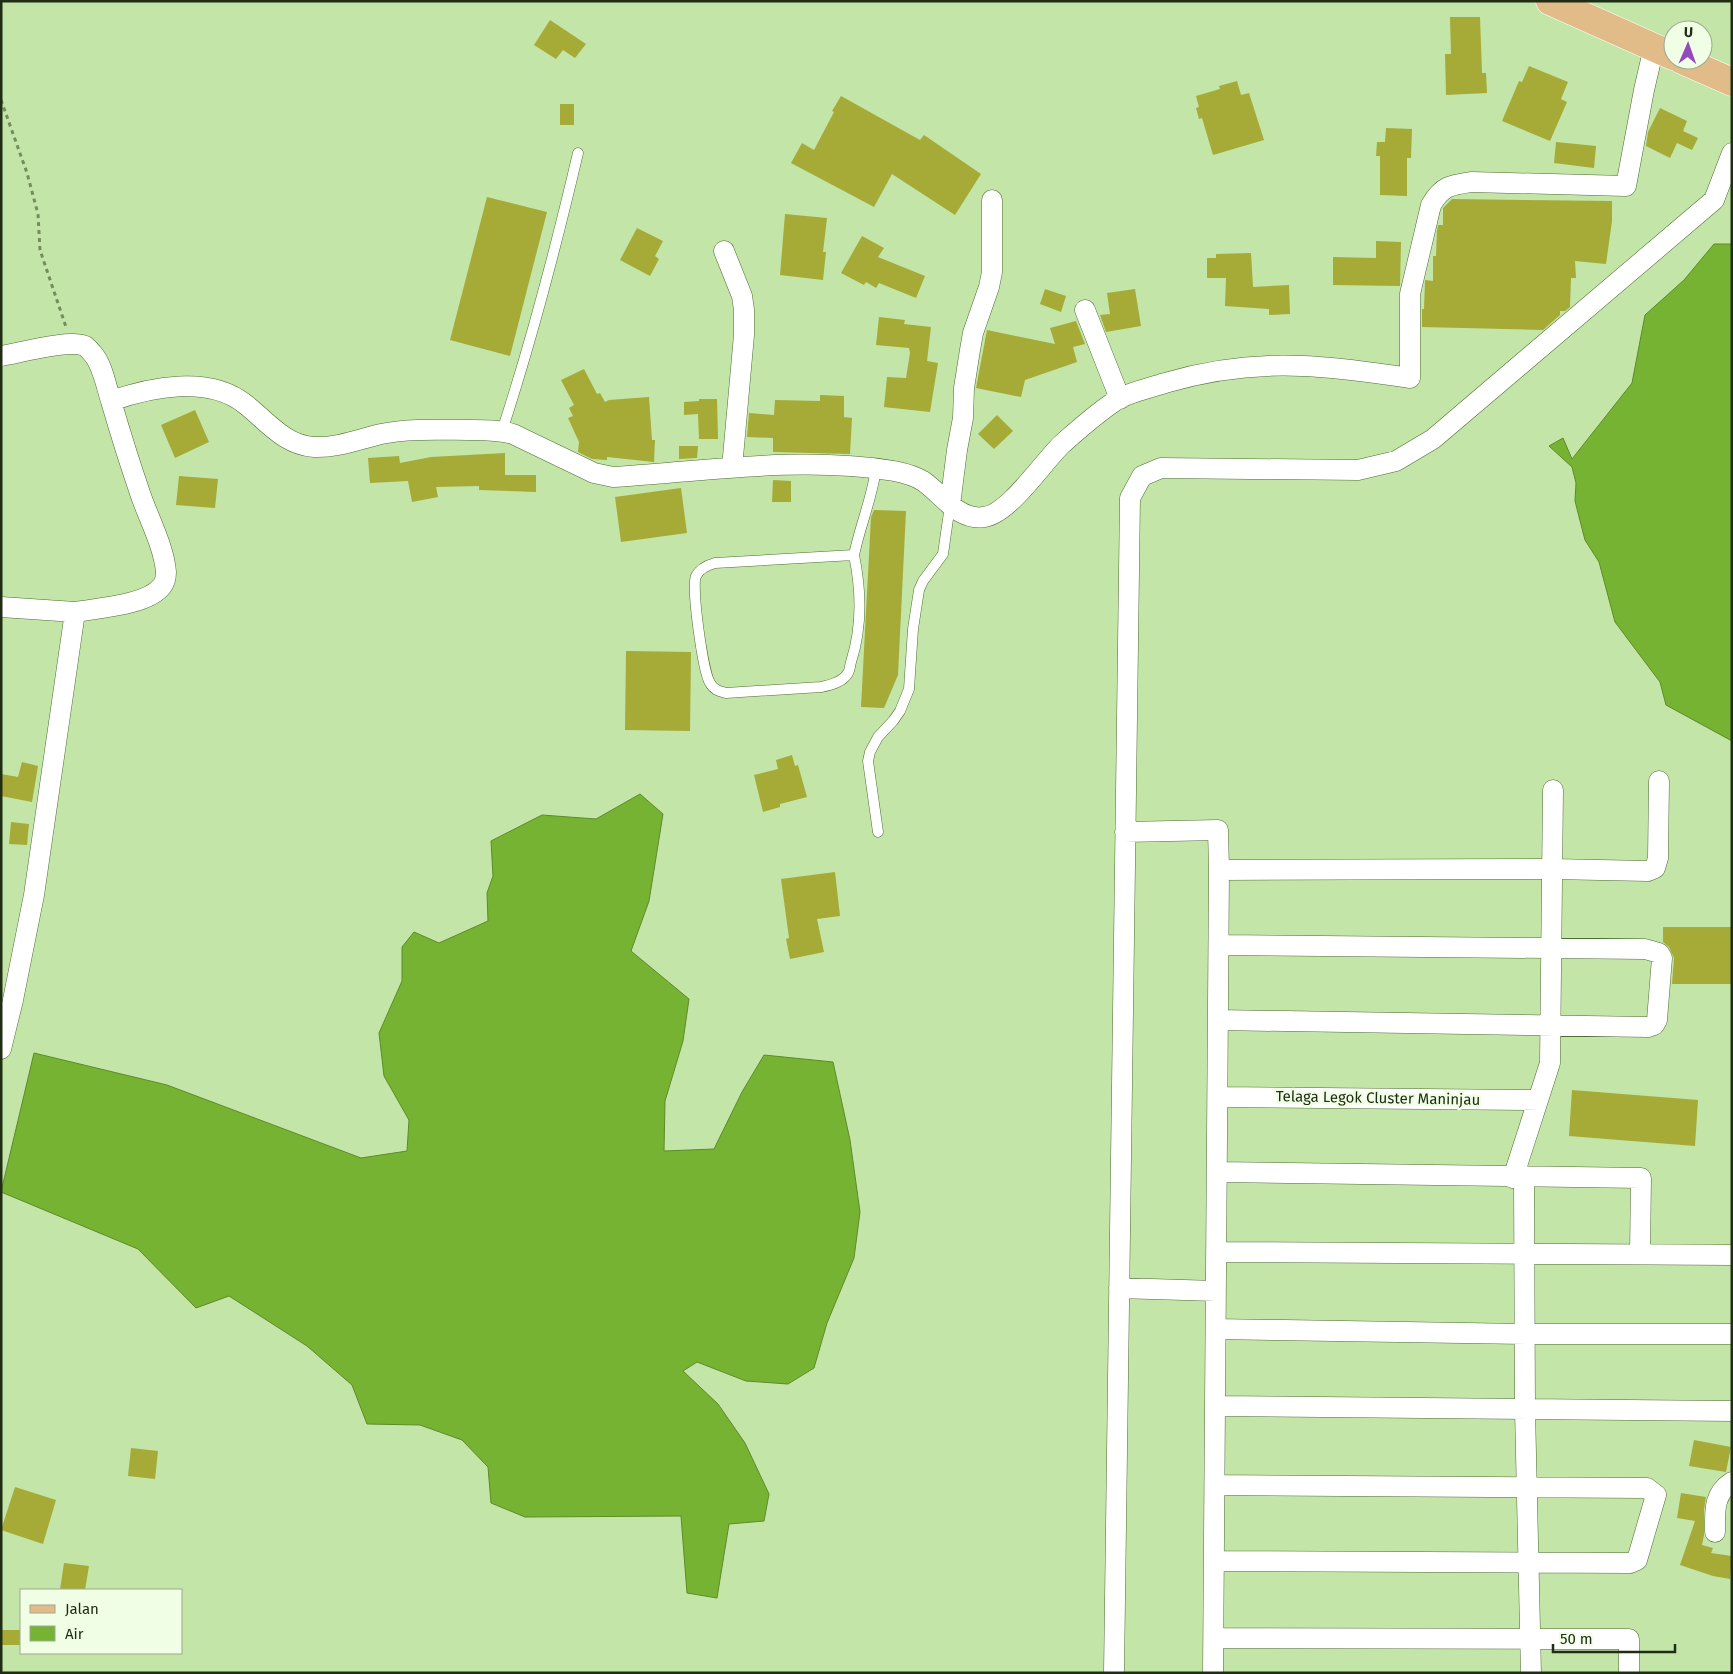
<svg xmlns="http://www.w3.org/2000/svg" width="1733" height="1674" font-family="'Fira Sans',sans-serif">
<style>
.water{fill:#77b332;stroke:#5d8b29}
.building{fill:#a6aa37}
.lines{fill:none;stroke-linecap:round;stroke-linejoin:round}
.service-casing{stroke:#4f6c33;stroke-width:11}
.minor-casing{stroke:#4f6c33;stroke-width:21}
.primary-casing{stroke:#fff;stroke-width:29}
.path{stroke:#748c60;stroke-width:3;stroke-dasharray:4 4;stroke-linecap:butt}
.service{stroke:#fff;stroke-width:10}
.minor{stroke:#fff;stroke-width:20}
.primary{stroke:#e1bb88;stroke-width:28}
.labels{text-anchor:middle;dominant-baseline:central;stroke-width:5;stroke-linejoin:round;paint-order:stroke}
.street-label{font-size:15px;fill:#202d15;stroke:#f0fee5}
</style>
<rect width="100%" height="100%" fill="#c3e5a7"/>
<path class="water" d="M 1714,244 L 1732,244 L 1732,741 L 1666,705 L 1660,682 L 1615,622 L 1599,562 L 1585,540 L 1575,501 L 1576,483 L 1572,467 L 1549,446 L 1563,438 L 1572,459 L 1632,383 L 1645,315 L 1684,280 Z
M 640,794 L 663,814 L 649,901 L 631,951 L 689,999 L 683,1041 L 665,1101 L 664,1151 L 714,1149 L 742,1092 L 764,1055 L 833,1062 L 850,1140 L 860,1212 L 854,1258 L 827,1323 L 814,1368 L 788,1384 L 746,1381 L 697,1362 L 683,1371 L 718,1404 L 745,1443 L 769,1494 L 764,1521 L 729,1524 L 717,1598 L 687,1593 L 681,1516 L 525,1517 L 491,1503 L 488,1467 L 462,1440 L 420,1425 L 367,1424 L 352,1385 L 307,1346 L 229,1296 L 196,1308 L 138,1249 L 1,1192 L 34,1053 L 167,1085 L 361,1158 L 407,1151 L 409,1120 L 384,1076 L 379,1033 L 402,981 L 402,947 L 414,932 L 439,943 L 488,921 L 487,893 L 493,876 L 491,841 L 542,815 L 596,819 Z"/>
<path class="building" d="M 1450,17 L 1480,17 L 1482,73 L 1486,73 L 1487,93 L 1446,95 L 1445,54 L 1451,54 Z
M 550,20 L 586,44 L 575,58 L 563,50 L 556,59 L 534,45 Z
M 1529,66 L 1568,82 L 1561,99 L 1567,102 L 1550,141 L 1502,121 L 1519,81 L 1522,82 Z
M 1237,81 L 1241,95 L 1249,93 L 1264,140 L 1213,155 L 1202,118 L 1199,119 L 1196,108 L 1199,107 L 1196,96 L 1220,89 L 1219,86 Z
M 841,96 L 920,140 L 924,135 L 981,174 L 955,215 L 892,174 L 874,207 L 791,163 L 802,143 L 814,150 L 834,112 L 832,111 Z
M 560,104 L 574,104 L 574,125 L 560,125 Z
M 1660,108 L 1687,121 L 1683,131 L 1698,138 L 1692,150 L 1677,143 L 1670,158 L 1646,146 L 1648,132 Z
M 1386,128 L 1412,129 L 1411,158 L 1407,158 L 1407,196 L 1380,195 L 1380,156 L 1376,156 L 1377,142 L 1385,142 Z
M 1556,142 L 1596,146 L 1594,168 L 1554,163 Z
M 487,197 L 547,212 L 510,356 L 450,340 Z
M 1452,199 L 1612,201 L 1612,221 L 1606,264 L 1575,261 L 1576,278 L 1571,278 L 1570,307 L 1565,311 L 1560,311 L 1560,315 L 1543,330 L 1422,327 L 1422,309 L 1424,309 L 1425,282 L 1425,280 L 1433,281 L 1433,256 L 1436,256 L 1437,231 L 1438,225 L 1443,225 L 1443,208 Z
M 785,214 L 827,218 L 823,252 L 826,252 L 823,280 L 780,275 Z
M 637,228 L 663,241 L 655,256 L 659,259 L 650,276 L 620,260 Z
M 862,236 L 884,248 L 878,257 L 925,276 L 916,298 L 879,283 L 876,288 L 866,282 L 864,285 L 841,273 Z
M 1376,241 L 1401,242 L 1400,286 L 1333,285 L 1333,257 L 1376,258 Z
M 1251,253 L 1253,287 L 1289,285 L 1290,314 L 1269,315 L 1269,309 L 1225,306 L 1226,278 L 1207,278 L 1207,258 L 1216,258 L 1216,254 Z
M 1045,289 L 1066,296 L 1061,312 L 1040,304 Z
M 1135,289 L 1141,326 L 1106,332 L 1100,315 L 1110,314 L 1107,293 Z
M 879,317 L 905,320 L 904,324 L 931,327 L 927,361 L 938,363 L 930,412 L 884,407 L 887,377 L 906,378 L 910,353 L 909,348 L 876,345 Z
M 1076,321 L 1085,344 L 1073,347 L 1077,362 L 1025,380 L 1021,397 L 976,388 L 987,330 L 1055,344 L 1050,328 Z
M 584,369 L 597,394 L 600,393 L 605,402 L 609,400 L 649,397 L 652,440 L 655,440 L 654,462 L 607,457 L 607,460 L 592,459 L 578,452 L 579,442 L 568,418 L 573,416 L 569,408 L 574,405 L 561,380 Z
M 820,395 L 844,396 L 844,417 L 852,418 L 850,454 L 773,452 L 773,438 L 747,437 L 749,413 L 774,415 L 775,400 L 820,401 Z
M 699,399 L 717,399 L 718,439 L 699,439 L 698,414 L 684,415 L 684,402 L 699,401 Z
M 195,410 L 209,442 L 175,458 L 161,425 Z
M 997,415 L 1013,431 L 994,449 L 978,434 Z
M 679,446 L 698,446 L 697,458 L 679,459 Z
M 505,453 L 505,475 L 536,475 L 536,492 L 479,490 L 479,486 L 436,487 L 438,497 L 412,502 L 408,481 L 370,483 L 368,458 L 399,456 L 400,463 L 431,457 Z
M 179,476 L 218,479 L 215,508 L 176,505 Z
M 773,480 L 791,481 L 791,502 L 772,502 Z
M 681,488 L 687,533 L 621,542 L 615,497 Z
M 874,510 L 906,511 L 898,675 L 884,708 L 861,707 L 871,517 Z
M 626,651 L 691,652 L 690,731 L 625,730 Z
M 792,755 L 795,766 L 798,765 L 807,797 L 780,804 L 780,807 L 763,812 L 754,775 L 778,769 L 776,760 Z
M 22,762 L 38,766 L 32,802 L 1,796 L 1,774 L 18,777 Z
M 11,822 L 29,824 L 27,845 L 9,844 Z
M 835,872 L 840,916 L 817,919 L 824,952 L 790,959 L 786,939 L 789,938 L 781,879 Z
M 1663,927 L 1732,927 L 1732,984 L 1672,984 L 1674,958 L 1669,947 L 1663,942 Z
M 1572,1090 L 1698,1100 L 1695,1146 L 1569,1136 Z
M 1694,1440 L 1731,1447 L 1726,1472 L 1689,1466 Z
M 131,1448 L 158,1451 L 155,1479 L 128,1476 Z
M 15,1487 L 56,1500 L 43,1544 L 1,1530 Z
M 1681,1493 L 1706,1497 L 1704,1510 L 1704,1535 L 1702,1545 L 1713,1548 L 1711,1553 L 1732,1556 L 1730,1579 L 1713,1576 L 1680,1565 L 1695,1521 L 1677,1518 Z
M 64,1563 L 89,1566 L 85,1590 L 60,1590 Z
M 2,1630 L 21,1630 L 21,1645 L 2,1645 Z"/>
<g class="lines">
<g class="service-casing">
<path id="service" d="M 502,431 C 532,339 556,247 578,153
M 854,555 C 861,589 862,628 851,662 C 850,665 850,670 848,673 C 843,682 831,685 821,687 L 726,693 C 719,691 714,690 710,683 C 703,672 691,587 696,576 C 700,568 708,565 715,563 Z
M 854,555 C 860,526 872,498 876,469
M 878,832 L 868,761 L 870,752 L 878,737 L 893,721 L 900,711 L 909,689 L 913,629 L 919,590 L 923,581 L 943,554 L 950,505"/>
</g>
<g class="minor-casing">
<path id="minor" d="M 724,251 L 742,296 L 744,310 L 744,335 L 732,468
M 1085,310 L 1120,399
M 1,356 C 20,353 69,339 85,346 C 87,347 91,352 93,354 C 103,366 106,386 111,401 C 151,387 209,375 245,404 C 267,421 284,445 314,447 C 337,448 360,439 381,434 C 411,428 442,430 472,430 C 486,430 499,430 513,434 L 594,473 L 613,477 C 706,471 801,456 894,471 C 904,473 915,476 923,481 C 942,494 958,521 984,517 C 1009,514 1043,462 1062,444 C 1079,429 1100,410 1120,398 C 1134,391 1150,388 1165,383 C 1209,370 1257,364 1302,366 C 1338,367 1374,373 1410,378 L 1410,294 L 1431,205 C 1442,186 1450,185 1471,182 L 1626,186 L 1644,90 L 1654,47
M 950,505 L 957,450 L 963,418 L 964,388 L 970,350 L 973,333 L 989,287 L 992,272 L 992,200
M 1,607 L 75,612
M 1125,832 L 1218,830 L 1219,870 L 1213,1673
M 1219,870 L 1552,869 L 1648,871 L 1655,868 L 1658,858 L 1659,781
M 1218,1020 L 1648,1027 L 1654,1025 L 1657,1020 L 1662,958 L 1659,953 L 1645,949 L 1219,945
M 1,1049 L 13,1000 L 34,895 L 75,612 C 98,608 148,605 162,586 C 165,582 166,577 166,572 C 164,547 149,519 141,496 C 130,464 120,432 111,401
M 1218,1097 L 1538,1100
M 1217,1172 L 1641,1178 L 1640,1254
M 1513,1178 L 1550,1063 L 1553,790
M 1524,1178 L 1525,1410 L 1531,1673
M 1216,1252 L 1732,1255
M 1119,1288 L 1216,1291
M 1216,1329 L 1525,1334 L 1732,1334
M 1215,1406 L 1732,1411
M 1715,1532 C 1715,1512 1713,1494 1732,1482
M 1214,1561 L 1630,1563 L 1637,1560 L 1656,1495 L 1647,1488 L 1215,1485
M 1214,1638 L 1629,1639 L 1629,1673
M 1114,1673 L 1130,498 L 1142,476 L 1161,468 L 1358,470 L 1396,461 L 1433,439 L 1714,200 L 1732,153"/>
</g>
<g class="primary-casing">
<path id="primary" d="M 1550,1 L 1673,56
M 1682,60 L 1732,82"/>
</g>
<path class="path" d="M 1,100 L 27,173 L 38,214 L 40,250 L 66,327"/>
<use href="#service" class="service"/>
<use href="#minor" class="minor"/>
<use href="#primary" class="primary"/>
</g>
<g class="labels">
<g class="street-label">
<text transform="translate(1378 1098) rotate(1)">Telaga Legok Cluster Maninjau</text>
</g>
</g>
<rect width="1733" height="1674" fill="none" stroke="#202d15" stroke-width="5"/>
<rect x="20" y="1589" width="162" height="65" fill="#f0fee5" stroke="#9daa92"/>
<rect x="30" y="1605" width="25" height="8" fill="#e1bb88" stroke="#9daa92"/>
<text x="65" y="1614" font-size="15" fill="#202d15">Jalan</text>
<rect x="30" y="1626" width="25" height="15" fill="#77b332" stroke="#9daa92"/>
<text x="65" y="1639" font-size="15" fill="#202d15">Air</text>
<g transform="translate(1688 45) rotate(2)"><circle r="24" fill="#f0fee5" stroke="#9daa92"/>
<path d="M0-4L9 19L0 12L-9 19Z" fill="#934abc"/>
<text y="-8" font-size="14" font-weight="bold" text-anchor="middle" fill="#202d15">U</text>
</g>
<path d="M1553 1644v8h122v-8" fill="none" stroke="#202d15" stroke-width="2.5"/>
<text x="1560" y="1644" font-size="15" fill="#202d15" stroke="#f0fee5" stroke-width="4" paint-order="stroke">50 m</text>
</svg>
